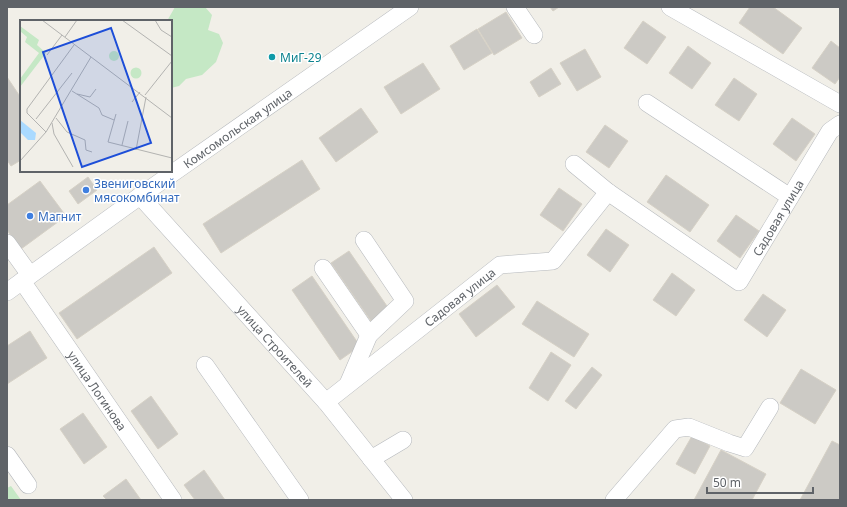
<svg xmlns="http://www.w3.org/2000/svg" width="847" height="507" font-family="'Noto Sans',sans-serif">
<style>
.green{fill:#c5e8c5}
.building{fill:#cccac5;stroke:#d6d1c6}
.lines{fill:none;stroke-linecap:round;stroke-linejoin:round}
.minor-casing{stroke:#b5b8bc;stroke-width:18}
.minor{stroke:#fff;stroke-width:17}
.culture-dot{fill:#0f9aa8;stroke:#fff;stroke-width:1.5}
.shop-dot{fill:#3f7fe0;stroke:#fff;stroke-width:1.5}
.labels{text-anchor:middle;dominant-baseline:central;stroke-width:3;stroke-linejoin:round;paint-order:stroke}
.culture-label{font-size:12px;fill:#0d838f;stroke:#fff;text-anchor:start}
.street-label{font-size:12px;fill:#5f6368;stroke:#fff}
.shop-label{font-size:12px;fill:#366cbe;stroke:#fff;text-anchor:start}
.inset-road{fill:none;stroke:#b3b3b1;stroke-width:1}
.view{fill:#1d4ed8;fill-opacity:0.15;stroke:#1d4ed8;stroke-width:2}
.inset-edge{fill:none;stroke:#5f6368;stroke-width:2}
</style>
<rect width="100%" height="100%" fill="#f1efe8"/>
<path class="green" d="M 175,7 L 205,7 L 212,15 L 208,30 L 219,34 L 223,43 L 216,62 L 202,75 L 186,79 L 179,86 L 171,88 L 171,21 L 167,21 Z
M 11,486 L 21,500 L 7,500 L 7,488 Z"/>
<path class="building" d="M 550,7 L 559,7 L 553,11 Z
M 750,7 L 773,7 L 802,28 L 783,54 L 739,23 Z
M 506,12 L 522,38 L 494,55 L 478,29 Z
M 643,21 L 666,37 L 647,64 L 624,48 Z
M 477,29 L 492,53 L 464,70 L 450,46 Z
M 831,41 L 840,48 L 840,77 L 835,84 L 812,68 Z
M 688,46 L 711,63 L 692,89 L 669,73 Z
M 585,49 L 601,77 L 577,91 L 560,63 Z
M 423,63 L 440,89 L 401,114 L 384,87 Z
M 551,68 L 561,84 L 539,97 L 530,82 Z
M 7,77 L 21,98 L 21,160 L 11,166 L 7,160 Z
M 734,78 L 757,94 L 739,121 L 715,105 Z
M 361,108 L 378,132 L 336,162 L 319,138 Z
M 792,118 L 815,134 L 796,161 L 773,144 Z
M 605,125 L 628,141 L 609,168 L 586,152 Z
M 302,160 L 320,189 L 221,253 L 203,224 Z
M 666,175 L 709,205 L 690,232 L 647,202 Z
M 88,177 L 97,190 L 78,204 L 69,191 Z
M 40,181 L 66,216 L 21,249 L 7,230 L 7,205 Z
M 559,188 L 582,204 L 563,231 L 540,215 Z
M 736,215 L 759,231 L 740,258 L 717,241 Z
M 606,229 L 629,245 L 610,272 L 587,255 Z
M 154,247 L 172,273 L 77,339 L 59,313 Z
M 349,251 L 389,309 L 371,321 L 331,263 Z
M 672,273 L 695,290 L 676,316 L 653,300 Z
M 312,276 L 360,346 L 340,360 L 292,290 Z
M 497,285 L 515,307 L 476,337 L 459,314 Z
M 763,294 L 786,310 L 767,337 L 744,320 Z
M 537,301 L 589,334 L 574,357 L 522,324 Z
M 30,331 L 47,358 L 7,384 L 7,346 Z
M 551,352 L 571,365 L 548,401 L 529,388 Z
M 592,367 L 602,375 L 576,409 L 565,401 Z
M 801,369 L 836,390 L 815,424 L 780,403 Z
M 151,396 L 178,434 L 158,449 L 131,411 Z
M 83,413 L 107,447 L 84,464 L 60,429 Z
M 692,436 L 710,446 L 695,474 L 676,464 Z
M 832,441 L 840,445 L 840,500 L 800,500 Z
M 721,450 L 766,474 L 752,500 L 694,500 Z
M 204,470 L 225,500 L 195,500 L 184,485 Z
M 126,479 L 141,500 L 107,500 L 103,496 Z"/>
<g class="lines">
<g class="minor-casing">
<g id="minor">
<path d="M 515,7 L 534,35"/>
<path d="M 670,7 L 840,104"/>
<path d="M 647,103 L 790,197"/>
<path id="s1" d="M 574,164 L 608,192 L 739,282 L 830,131 L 840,124"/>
<path id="s2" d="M 140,196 L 326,402 L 404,500"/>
<path d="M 7,243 L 30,275"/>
<path d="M 323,268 L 369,335"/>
<path id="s3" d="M 22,281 L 173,500"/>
<path id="s4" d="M 7,292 L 140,196 L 410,7"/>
<path d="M 205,365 L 300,500"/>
<path d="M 348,384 L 369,335 L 405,301 L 364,240"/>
<path id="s5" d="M 326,402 L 500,265 L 553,261 L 608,192"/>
<path d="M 7,455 L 28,485"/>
<path d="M 371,459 L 403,440"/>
<path d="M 614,500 L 675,429 L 689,427 L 729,443 L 745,448 L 770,407"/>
</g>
</g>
<use href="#minor" class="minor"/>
</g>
<circle class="culture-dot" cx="272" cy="57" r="4"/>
<g class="shop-dot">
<circle cx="86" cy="190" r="4"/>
<circle cx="30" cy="216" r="4"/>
</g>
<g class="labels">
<g class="culture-label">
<text x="280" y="57">МиГ-29</text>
</g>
<g class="street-label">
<text stroke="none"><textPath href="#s4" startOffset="283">Комсомольская улица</textPath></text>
<text stroke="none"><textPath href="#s1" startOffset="278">Садовая улица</textPath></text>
<text stroke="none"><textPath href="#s5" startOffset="170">Садовая улица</textPath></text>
<text stroke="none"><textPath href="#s2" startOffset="202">улица Строителей</textPath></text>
<text stroke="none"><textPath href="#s3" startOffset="133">улица Логинова</textPath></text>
</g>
<g class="shop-label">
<text x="94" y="183">Звениговский<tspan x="94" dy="14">мясокомбинат</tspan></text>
<text x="38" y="216">Магнит</text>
</g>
</g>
<g transform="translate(20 20)">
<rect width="152" height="152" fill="#f1efe8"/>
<path d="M 0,6 L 19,20 L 17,25 L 26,33 L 0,67 L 0,59 L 19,33 L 5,22 L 7,17 L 0,11 ZM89 36a5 5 0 1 1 10 0a5 5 0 1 1-10 0ZM110.5 53a5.5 5.5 0 1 1 11 0a5.5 5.5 0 1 1-11 0Z" fill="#c5e8c5"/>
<path d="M 0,100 L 16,113 L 15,120 L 8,120 L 0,112 Z" fill="#aadaff"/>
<path class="inset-road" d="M 22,0 L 152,98M 102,0 L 152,36M 135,0 L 141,10 L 152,17M 45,17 L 57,0M 27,35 L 42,15M 52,71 L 79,88 L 82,95 L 94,100M 57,74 L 70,77 L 76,69M 125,75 L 152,41M 112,82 L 120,72M 96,94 L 88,122 L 152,138M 36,98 L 47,112 L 65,120 L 66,130 L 72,132M 16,99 L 52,53M 32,103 L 34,114 L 53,147M 26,112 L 7,93 L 7,89 L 54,25M 102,125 L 108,101M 116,130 L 126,77M 0,141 L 26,112 L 71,37"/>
<path class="view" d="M 91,8 L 131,123 L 62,147 L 23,32 Z"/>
<rect width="152" height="152" class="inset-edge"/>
</g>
<rect width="847" height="507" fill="none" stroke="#5f6368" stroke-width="16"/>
<path d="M707 487v6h106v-6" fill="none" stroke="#5f6368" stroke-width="2"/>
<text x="713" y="487" font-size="12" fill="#5f6368" stroke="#ffffff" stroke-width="3" paint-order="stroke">50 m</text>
</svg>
